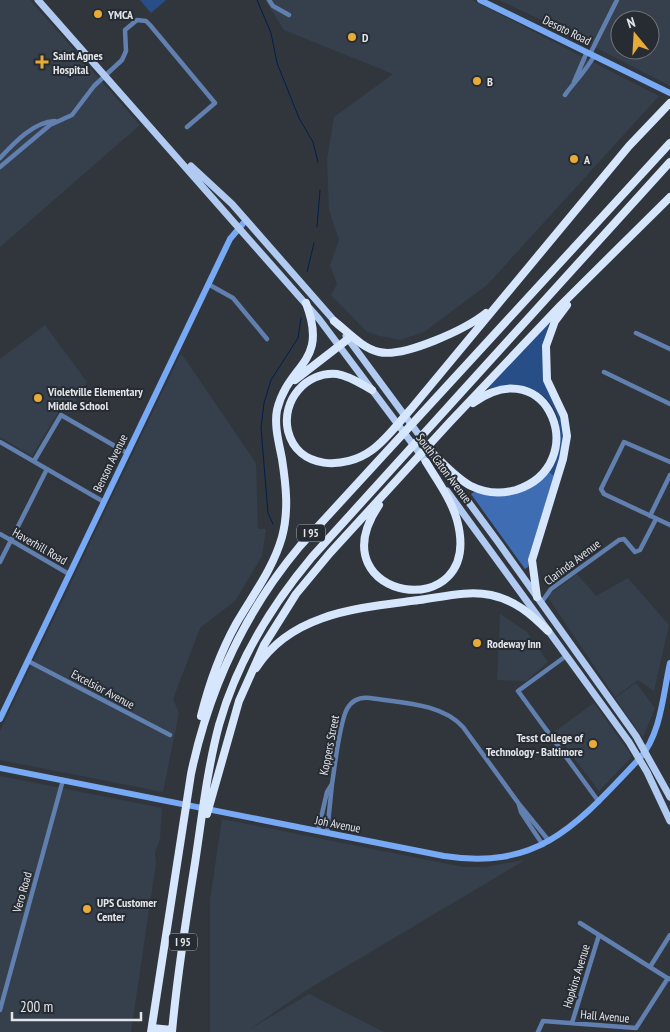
<svg xmlns="http://www.w3.org/2000/svg" width="670" height="1032" font-family="'PT Sans Narrow',sans-serif">
<style>
.built{fill:#363f4c;fill-rule:evenodd}
.green{fill:#284e87}
.forest{fill:#3f6db3}
.lines{fill:none;stroke-linecap:round;stroke-linejoin:round}
.stream{stroke:#001e4e;stroke-width:1}
.street{stroke:#6180b0;stroke-width:4.5}
.secondary{stroke:#77a9f5;stroke-width:6}
.primary{stroke:#b0caf1;stroke-width:7}
.highway{stroke:#d6e6fd;stroke-width:8}
.poi-dot{fill:#e9ab38;stroke:#272c33;stroke-width:2}
.labels{text-anchor:middle;dominant-baseline:central;stroke-width:4;stroke-linejoin:round;paint-order:stroke}
.shield{fill:#272c33;stroke:#a9adb2;stroke-width:1}
.shield-label{font-size:11px;font-weight:bold;fill:#e1e4e9}
.poi-label{font-size:12px;font-weight:bold;fill:#e1e4e9;stroke:#272c33;text-anchor:start}
.street-label{font-size:12px;fill:#e1e4e9;stroke:#272c33}
</style>
<rect width="100%" height="100%" fill="#31363d"/>
<path class="built" d="M 0,0 L 30,0 L 140,125 L 0,247 Z
M 265,0 L 472,0 L 659,96 L 487,285 L 424,332 L 400,340 L 380,336 L 367,332 L 331,295 L 337,284 L 330,265 L 339,240 L 329,210 L 327,160 L 334,117 L 393,74 L 284,30 Z
M 499,0 L 670,0 L 670,86 L 556,27 ZM 620,20 L 650,20 L 650,50 L 620,50 Z
M 45,325 L 87,382 L 68,413 L 60,409 L 32,456 L 0,437 L 0,359 Z
M 181,353 L 256,463 L 258,529 L 266,529 L 262,556 L 235,601 L 200,628 L 173,699 L 179,713 L 163,792 L 0,760 L 0,731 Z
M 577,574 L 596,596 L 628,578 L 669,625 L 654,691 L 638,680 L 615,697 L 547,596 Z
M 500,614 L 527,632 L 548,662 L 526,681 L 497,680 Z
M 636,683 L 655,708 L 643,738 L 615,698 Z
M 594,703 L 631,755 L 630,759 L 599,791 L 554,732 Z
M 0,776 L 162,808 L 160,839 L 155,853 L 156,863 L 131,1032 L 0,1032 Z
M 222,819 L 463,867 L 484,867 L 525,860 L 305,991 L 250,1029 L 309,994 L 384,1032 L 210,1032 L 210,900 Z"/>
<path class="green" d="M 140,0 L 166,0 L 151,13 Z
M 550,321 C 540,350 541,373 554,400 C 559,411 564,421 564,434 C 565,448 558,462 554,476 L 548,471 C 570,438 562,391 517,385 C 506,383 496,389 486,388 Z"/>
<path class="forest" d="M 548,471 L 554,476 L 529,556 L 528,567 L 525,569 L 471,494 L 474,492 C 503,500 528,495 548,471 Z"/>
<g class="lines">
<path class="stream" d="M 257,0 L 271,33 L 277,63 L 299,118 L 313,142 L 318,162
M 317,227 L 320,190
M 307,272 L 314,243
M 273,524 L 268,513 L 261,428 L 264,403 L 271,380 L 298,338 L 301,318"/>
<path class="street" d="M 269,0 L 273,6 L 289,15
M 590,54 L 617,0
M 574,82 L 587,52
M 565,95 C 575,81 586,71 594,56
M 0,158 C 14,143 33,122 55,121
M 0,167 L 50,125 L 72,115 L 94,86 L 122,60 L 126,51 L 125,30 L 137,20 L 146,21 L 150,25 L 215,103 L 187,127
M 208,284 L 233,298 L 267,339
M 636,333 L 670,349
M 604,372 L 670,404
M 0,442 L 104,502
M 34,461 L 61,415 L 127,453
M 670,462 L 624,442 L 601,489 L 604,494 L 670,525
M 650,516 L 670,475
M 0,534 L 69,574
M 0,562 L 47,469
M 541,603 L 551,589 L 619,540 L 624,539 L 635,552 L 640,550 L 656,519
M 566,656 L 518,691 L 599,802
M 28,661 L 170,735
M 332,784 C 335,766 339,724 347,709 C 352,700 360,697 370,698 C 401,703 441,703 463,727 L 519,804 L 549,841
M 519,805 L 521,812 L 543,845
M 318,831 L 327,792 L 332,784 L 327,833
M 580,923 L 669,979
M 650,967 L 670,935
M 0,1010 L 63,780
M 572,1023 L 599,935
M 538,1032 L 543,1021 L 636,1028 L 668,978"/>
<path class="secondary" d="M 480,0 L 670,93
M 0,719 L 230,239 L 246,220
M 0,768 L 444,856 C 541,871 579,822 640,758 C 661,734 663,694 670,663"/>
<path class="primary" d="M 38,0 L 319,319 L 429,466
M 191,166 L 232,204 L 338,325
M 346,336 L 498,542 L 636,736 L 670,797
M 447,491 L 629,742 L 647,772 L 670,821"/>
<path class="highway" d="M 334,321 C 348,332 362,348 379,352 C 404,358 466,329 486,313
M 295,380 L 348,339
M 372,390 C 361,384 350,376 337,374 C 306,371 281,401 288,431 C 298,470 345,470 372,450 C 387,439 399,422 411,409 L 629,146 L 670,103
M 433,454 C 445,465 457,479 471,486 C 485,493 501,494 516,490 C 593,465 549,348 473,403
M 379,505 C 314,601 486,628 457,520 C 451,499 437,480 426,462
M 537,597 L 532,560 L 563,459 L 567,436 L 564,416 L 547,380 L 546,346 L 555,321 L 567,305
M 256,668 C 292,612 360,608 419,600 C 442,597 468,590 491,595 C 515,600 531,614 548,631
M 201,716 C 209,684 220,653 236,624 C 252,596 273,569 282,537 C 289,511 286,485 282,459 C 279,443 274,426 277,410 C 289,362 329,364 306,303
M 207,814 L 239,701 L 264,645 L 296,594 L 330,553 L 450,422 L 561,305 L 670,197
M 152,1028 L 172,1030
M 151,1032 L 191,774 C 209,688 244,613 300,546 L 670,143
M 172,1032 C 177,975 186,919 195,863 C 202,817 207,770 219,725 C 237,662 271,606 312,557 L 670,162"/>
</g>
<g class="poi-dot">
<circle cx="98" cy="14" r="5"/>
<circle cx="352" cy="37" r="5"/>
<path d="M39.5 54.5h5v5h5v5h-5v5h-5v-5h-5v-5h5z"/>
<circle cx="477" cy="81" r="5"/>
<circle cx="574" cy="159" r="5"/>
<circle cx="38" cy="398" r="5"/>
<circle cx="477" cy="643" r="5"/>
<circle cx="593" cy="744" r="5"/>
<circle cx="87" cy="909" r="5"/>
</g>
<g class="labels">
<g class="shield">
<rect x="297" y="524.5" width="28" height="17" rx="4"/>
<rect x="169" y="933.5" width="28" height="17" rx="4"/>
</g>
<g class="shield-label">
<text x="311" y="533">I 95</text>
<text x="183" y="942">I 95</text>
</g>
<g class="poi-label">
<text x="108" y="14">YMCA</text>
<text x="362" y="37">D</text>
<text x="53" y="55">Saint Agnes<tspan x="53" dy="14">Hospital</tspan></text>
<text x="487" y="81">B</text>
<text x="584" y="159">A</text>
<text x="48" y="391">Violetville Elementary<tspan x="48" dy="14">Middle School</tspan></text>
<text x="487" y="643">Rodeway Inn</text>
<text x="583" y="737" text-anchor="end">Tesst College of<tspan x="583" dy="14">Technology - Baltimore</tspan></text>
<text x="97" y="902">UPS Customer<tspan x="97" dy="14">Center</tspan></text>
</g>
<g class="street-label">
<text transform="translate(567 30) rotate(26)">Desoto Road</text>
<text transform="translate(110 463) rotate(-64)">Benson Avenue</text>
<text transform="translate(444 468) rotate(53)">South Caton Avenue</text>
<text transform="translate(40 546) rotate(30)">Haverhill Road</text>
<text transform="translate(572 562) rotate(-37)">Clarinda Avenue</text>
<text transform="translate(103 689) rotate(28)">Excelsior Avenue</text>
<text transform="translate(329 745) rotate(-79)">Koppers Street</text>
<text transform="translate(338 824) rotate(11)">Joh Avenue</text>
<text transform="translate(22 892) rotate(-74)">Vero Road</text>
<text transform="translate(576 976) rotate(-73)">Hopkins Avenue</text>
<text transform="translate(605 1016) rotate(5)">Hall Avenue</text>
</g>
</g>
<g transform="translate(635 35) rotate(342)"><circle r="24" fill="#272c33" stroke="#71767c"/>
<path d="M0-4L9 19L0 12L-9 19Z" fill="#e9ab38"/>
<text y="-8" font-size="14" font-weight="bold" text-anchor="middle" fill="#e1e4e9">N</text>
</g>
<path d="M12 1012v8h129v-8" fill="none" stroke="#e1e4e9" stroke-width="2.5"/>
<text x="20" y="1012" font-size="15" fill="#e1e4e9" stroke="#272c33" stroke-width="4" paint-order="stroke">200 m</text>
</svg>
